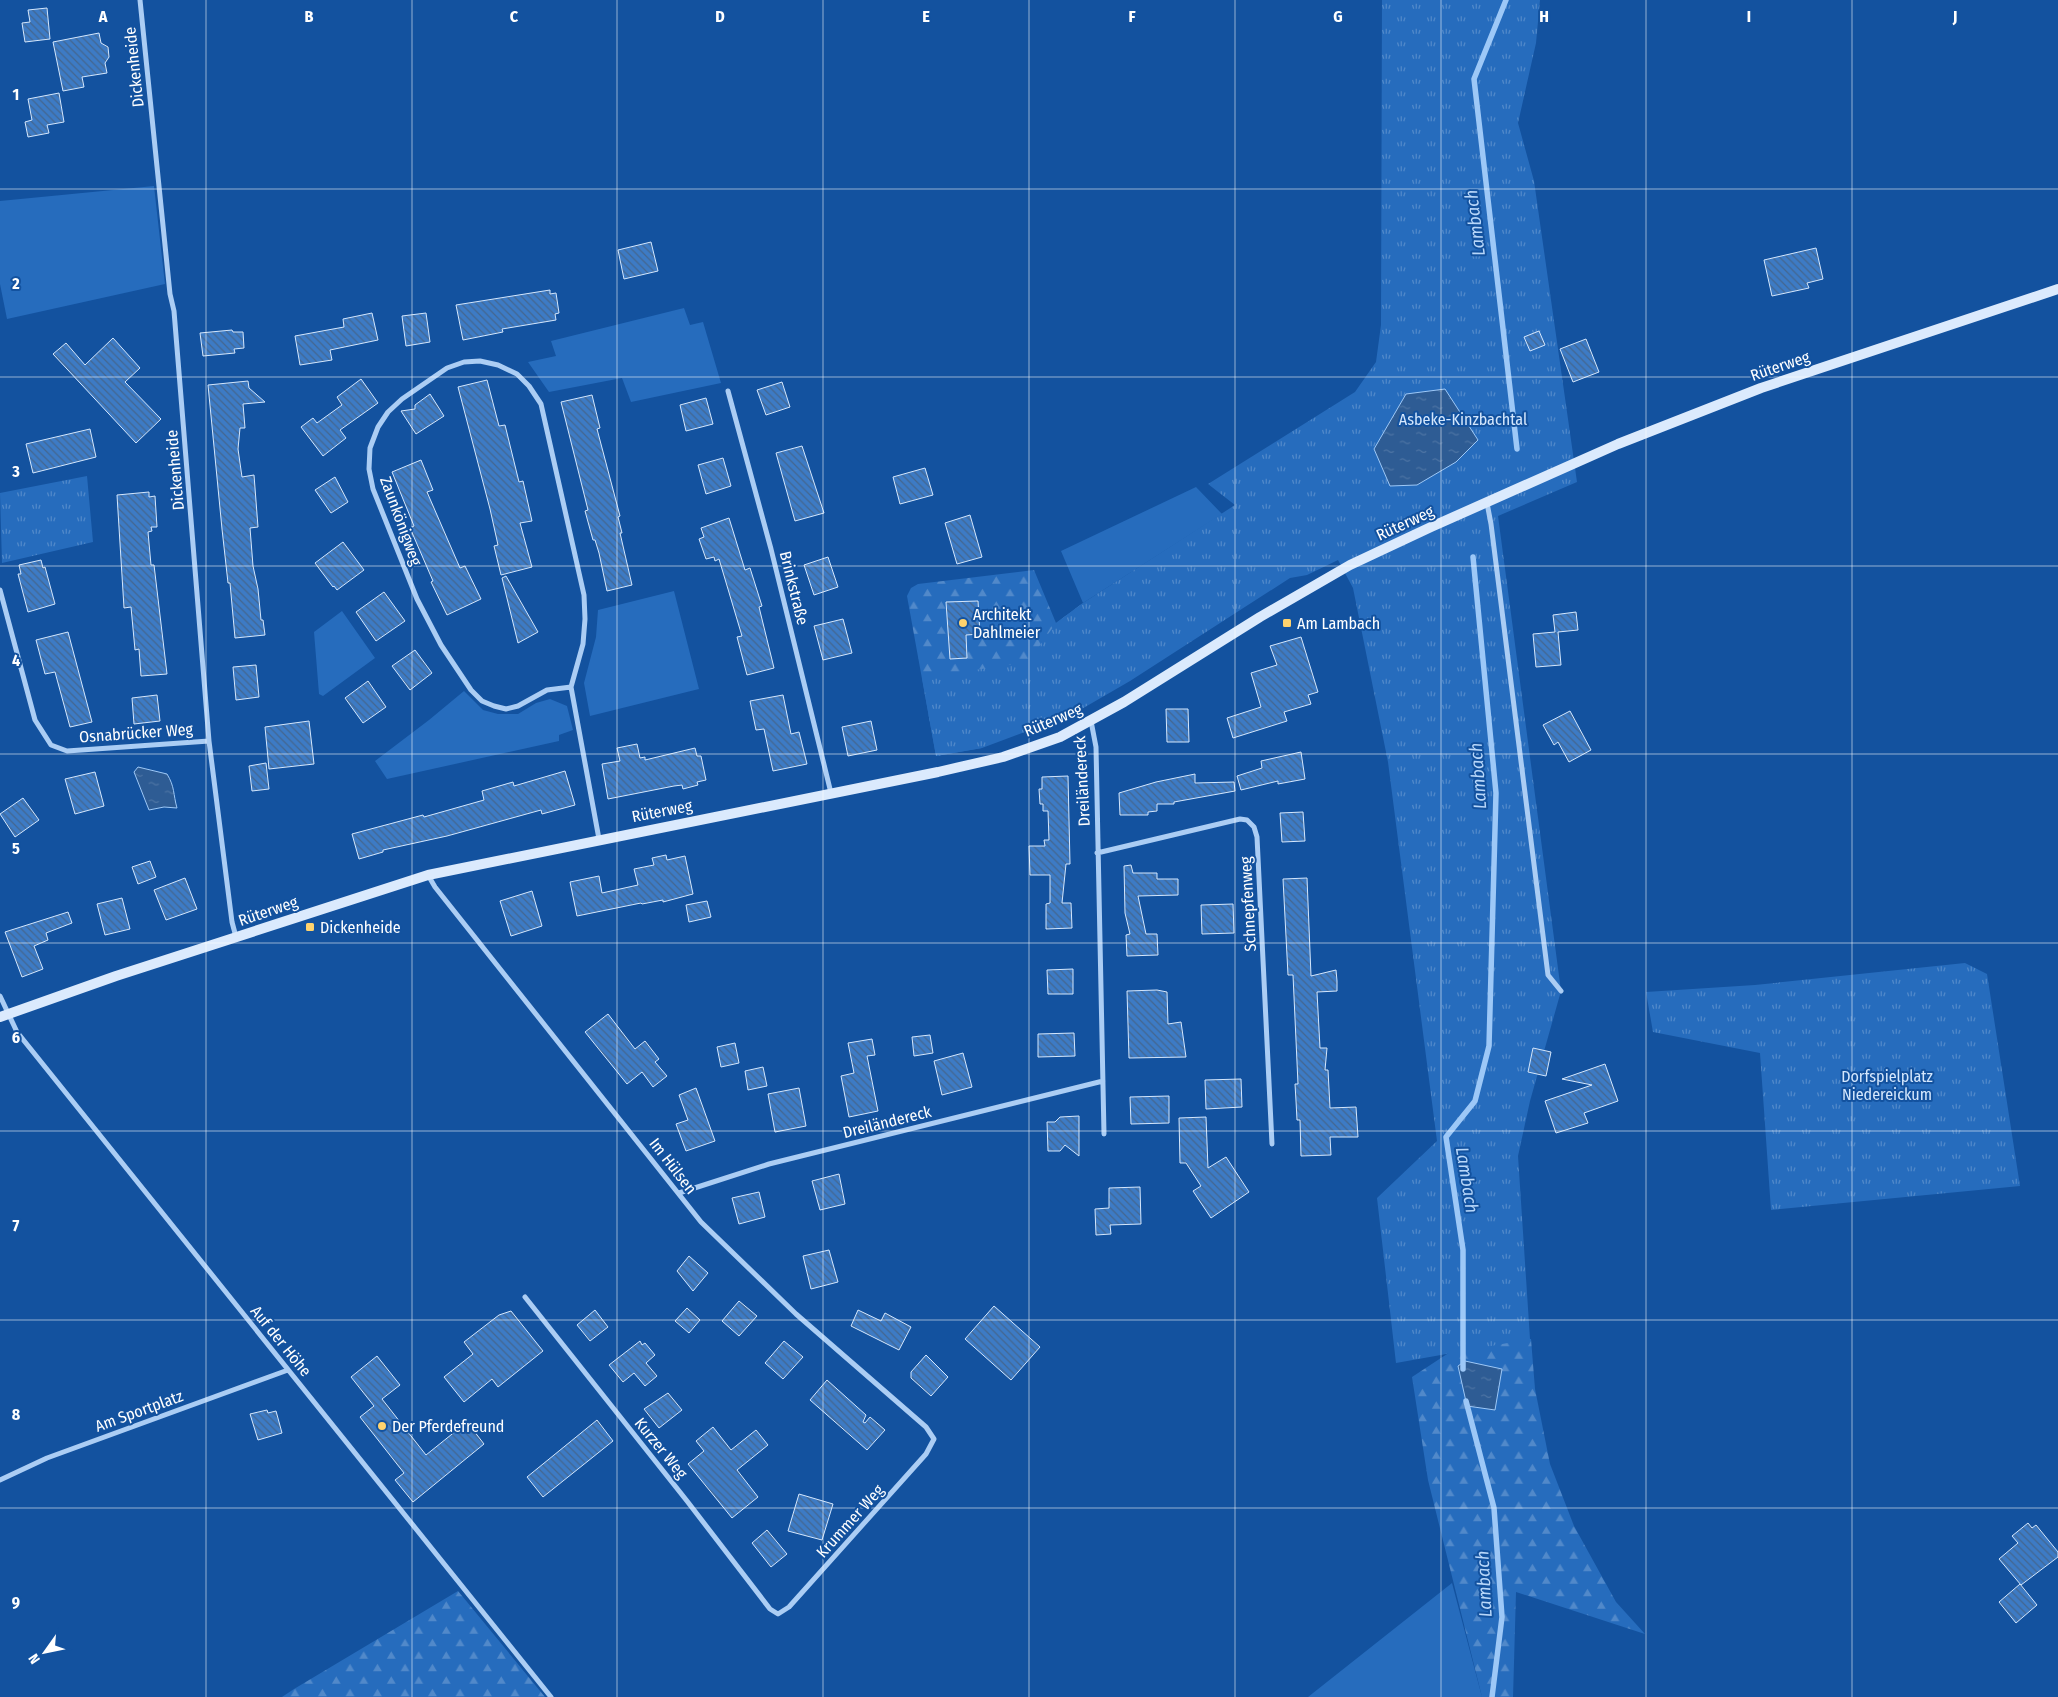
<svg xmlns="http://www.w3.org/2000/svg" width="2058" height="1697" font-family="'Fira Sans Condensed',sans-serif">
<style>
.grass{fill:#266cbd}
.forest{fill:url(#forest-firs)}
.park{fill:url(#park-tufts)}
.water{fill:url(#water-ripples);stroke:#9dc8f7}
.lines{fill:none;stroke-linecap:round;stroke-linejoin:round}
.stream{stroke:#9dc8f7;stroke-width:5.5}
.building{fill:url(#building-back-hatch);stroke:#d4e7fd}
.street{stroke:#abcdf4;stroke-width:5}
.secondary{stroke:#dbeafd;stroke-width:10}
.grid{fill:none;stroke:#fff;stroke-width:1;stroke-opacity:0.55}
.poi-dot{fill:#ffd36e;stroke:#13529f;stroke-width:2}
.labels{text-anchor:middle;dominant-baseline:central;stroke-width:4;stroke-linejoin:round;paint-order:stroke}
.street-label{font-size:16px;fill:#fff;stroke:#13529f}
.park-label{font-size:16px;fill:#d4e7fd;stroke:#13529f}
.poi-label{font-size:16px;fill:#fff;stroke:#13529f;text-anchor:start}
.water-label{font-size:18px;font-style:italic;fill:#b8d7fa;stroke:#13529f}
.grid-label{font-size:16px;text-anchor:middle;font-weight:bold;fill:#fff;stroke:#13529f;stroke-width:4;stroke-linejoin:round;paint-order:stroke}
</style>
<defs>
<pattern id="forest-firs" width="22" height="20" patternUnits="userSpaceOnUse" patternTransform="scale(1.25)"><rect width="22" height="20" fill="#266cbd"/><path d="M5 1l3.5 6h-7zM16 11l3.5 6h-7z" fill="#5189ca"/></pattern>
<pattern id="park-tufts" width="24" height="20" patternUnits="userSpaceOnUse" patternTransform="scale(1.25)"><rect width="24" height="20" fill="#266cbd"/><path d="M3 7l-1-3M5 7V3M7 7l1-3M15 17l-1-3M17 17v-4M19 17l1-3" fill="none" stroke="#5189ca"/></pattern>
<pattern id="water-ripples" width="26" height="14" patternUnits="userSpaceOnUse" patternTransform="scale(1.25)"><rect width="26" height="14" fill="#2e5c94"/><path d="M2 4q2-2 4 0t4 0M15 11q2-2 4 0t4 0" fill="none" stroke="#4d74a4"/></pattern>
<pattern id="building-back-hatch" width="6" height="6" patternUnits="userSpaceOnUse" patternTransform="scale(1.25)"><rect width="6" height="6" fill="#3d7bc5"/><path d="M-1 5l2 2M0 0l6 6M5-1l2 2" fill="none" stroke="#44668f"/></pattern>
</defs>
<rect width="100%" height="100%" fill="#13529f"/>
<path class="grass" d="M 154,186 L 165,284 L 7,319 L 0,284 L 0,201 Z
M 684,308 L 690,325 L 703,322 L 721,383 L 631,402 L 622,378 L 549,392 L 528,362 L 556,356 L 551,341 Z
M 1196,487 L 1222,514 L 1083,603 L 1061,551 Z
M 674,591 L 699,689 L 590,716 L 584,683 L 596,637 L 598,610 Z
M 342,611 L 375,658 L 323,696 L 319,694 L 314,632 Z
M 464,691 L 483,710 L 498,714 L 518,714 L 536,703 L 550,699 L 567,706 L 573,730 L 559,735 L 559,741 L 387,779 L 375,761 L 429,720 Z
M 1452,1583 L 1482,1697 L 1308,1697 Z"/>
<path class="forest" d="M 1034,570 L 1056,623 L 1083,603 L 982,748 L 936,756 L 907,596 L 911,588 L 918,584 Z
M 1437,1137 L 1474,1337 L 1531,1339 L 1535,1389 L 1550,1464 L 1574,1526 L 1616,1602 L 1645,1634 L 1516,1592 L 1513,1697 L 1482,1697 L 1428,1480 L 1412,1377 L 1473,1337 L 1439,1323 Z
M 458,1591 L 545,1697 L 282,1697 L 294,1689 Z"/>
<path class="park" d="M 1382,0 L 1540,0 L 1536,43 L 1518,123 L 1534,181 L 1577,482 L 1498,516 L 1561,991 L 1530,1101 L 1518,1156 L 1530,1339 L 1396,1363 L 1377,1198 L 1437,1141 L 1388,762 L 1353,588 L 1338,560 L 1307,575 L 1290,578 L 1130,681 L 1073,714 L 982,748 L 936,756 L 922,678 L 1028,662 L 1056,623 L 1083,603 L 1235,505 L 1208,484 L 1355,392 L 1376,362 L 1381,325 Z
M 87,476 L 93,542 L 2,563 L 0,493 Z
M 1965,963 L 1987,974 L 2020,1186 L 1771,1210 L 1760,1053 L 1653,1032 L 1646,992 L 1755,985 Z"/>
<path class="water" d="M 1445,389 L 1478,440 L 1456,462 L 1417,485 L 1390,486 L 1374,449 L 1406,394 Z
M 138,767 L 167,774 C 175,787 173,794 177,808 L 164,807 L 149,810 L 134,772 Z
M 1465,1361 L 1502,1369 L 1495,1410 L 1467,1406 L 1458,1366 Z"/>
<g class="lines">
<path class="stream" d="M 1506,0 L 1474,79 L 1517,449
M 1463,1369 L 1463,1250 L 1446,1137 L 1475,1101 L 1489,1046 L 1496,793 L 1473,557
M 1466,1401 L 1494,1508 L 1502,1617 L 1492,1697"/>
</g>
<path class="building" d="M 47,8 L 50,39 L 25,42 L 22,23 L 30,22 L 28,10 Z
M 99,33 L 101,43 L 108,47 L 109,57 L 105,63 L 107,73 L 82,77 L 84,87 L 63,91 L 53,42 Z
M 59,93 L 64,122 L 47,125 L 49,133 L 28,137 L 25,122 L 32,120 L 28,99 Z
M 651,242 L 658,271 L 624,279 L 618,250 Z
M 1816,248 L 1823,279 L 1807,283 L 1809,288 L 1772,296 L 1764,260 Z
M 550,290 L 550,294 L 556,293 L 559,313 L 555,314 L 556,320 L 502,329 L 503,332 L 463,340 L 456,305 Z
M 372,313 L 378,340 L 330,350 L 332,360 L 300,365 L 295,336 L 344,327 L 343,319 Z
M 426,313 L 430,342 L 406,346 L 402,316 Z
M 232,330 L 233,332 L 243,332 L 244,348 L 234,349 L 235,353 L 203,356 L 200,333 Z
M 1539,331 L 1545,345 L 1530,351 L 1524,337 Z
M 113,338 L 140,368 L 125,382 L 161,419 L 136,443 L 53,354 L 66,343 L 85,365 Z
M 1586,339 L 1599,372 L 1573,382 L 1560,349 Z
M 361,379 L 378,403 L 340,430 L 346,438 L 323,456 L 301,427 L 313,418 L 317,423 L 342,405 L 337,397 Z
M 487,380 L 499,426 L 505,425 L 519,482 L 523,481 L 532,521 L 520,523 L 532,567 L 501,575 L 494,546 L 498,545 L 490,509 L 458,387 Z
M 248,381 L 249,388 L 265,402 L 243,404 L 245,428 L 240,428 L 238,449 L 242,477 L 254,475 L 258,527 L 250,528 L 253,566 L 258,589 L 261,620 L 263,620 L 265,635 L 235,638 L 230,583 L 228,583 L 222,529 L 208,385 Z
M 782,382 L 790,407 L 766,415 L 757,390 Z
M 430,394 L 444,416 L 416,434 L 401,411 L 415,409 L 415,405 Z
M 592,395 L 600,428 L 597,429 L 620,516 L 618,517 L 622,533 L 620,533 L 632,585 L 607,591 L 599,553 L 595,540 L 593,540 L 585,511 L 588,510 L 561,402 Z
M 706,398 L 713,424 L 686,431 L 680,405 Z
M 90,429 L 96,457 L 33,473 L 26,444 Z
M 802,446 L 824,513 L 795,521 L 776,453 Z
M 723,458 L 731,486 L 706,494 L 698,465 Z
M 421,460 L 433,490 L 427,492 L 460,568 L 465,566 L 481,599 L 447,615 L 431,582 L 433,581 L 410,528 L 414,526 L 392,472 Z
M 925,468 L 933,495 L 900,504 L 893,477 Z
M 335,477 L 348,502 L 331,513 L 315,490 Z
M 149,492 L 149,497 L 155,496 L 157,527 L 151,527 L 152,531 L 148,532 L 151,565 L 154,565 L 167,674 L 141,676 L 139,649 L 135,650 L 131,607 L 124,608 L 117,495 Z
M 970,515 L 982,557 L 957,564 L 945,523 Z
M 729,518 L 745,570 L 750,568 L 762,606 L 759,607 L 774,668 L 747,675 L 737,637 L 742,636 L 719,559 L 715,561 L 714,557 L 706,559 L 699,539 L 704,537 L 701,528 Z
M 343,542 L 364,570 L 337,590 L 334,586 L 333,587 L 315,563 Z
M 828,557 L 838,587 L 814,595 L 804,565 Z
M 41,560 L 43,568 L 45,567 L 55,604 L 28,612 L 18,574 L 21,574 L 19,565 Z
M 506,576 L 538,632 L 518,643 L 502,578 Z
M 384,592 L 405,621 L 376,641 L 356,612 Z
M 978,601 L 980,634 L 966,635 L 967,658 L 950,659 L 946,602 Z
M 1576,612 L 1578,630 L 1558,632 L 1561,665 L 1536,667 L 1533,634 L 1555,632 L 1553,615 Z
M 843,619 L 852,653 L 823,660 L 814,626 Z
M 68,632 L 92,722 L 70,727 L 55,672 L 45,674 L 36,640 Z
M 1301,637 L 1318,692 L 1308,695 L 1311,704 L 1284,712 L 1287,721 L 1233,738 L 1227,718 L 1261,707 L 1251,673 L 1277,665 L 1270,646 Z
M 415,650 L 432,673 L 410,690 L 392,666 Z
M 256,665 L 259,697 L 236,700 L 233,667 Z
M 368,681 L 386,707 L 363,723 L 345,698 Z
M 157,695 L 160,721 L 134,724 L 132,698 Z
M 783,695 L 791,734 L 799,732 L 807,764 L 773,771 L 764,729 L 756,730 L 750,701 Z
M 1166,709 L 1188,709 L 1189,742 L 1167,742 Z
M 1570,711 L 1591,750 L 1569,762 L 1558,742 L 1554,745 L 1543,725 Z
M 309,721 L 314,764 L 269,769 L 265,727 Z
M 871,721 L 877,750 L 848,756 L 842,727 Z
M 637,744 L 640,758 L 645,757 L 645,760 L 695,748 L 697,756 L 701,756 L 706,780 L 697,782 L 698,785 L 683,789 L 682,785 L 674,786 L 608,799 L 602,764 L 620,761 L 617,748 Z
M 1301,752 L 1305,779 L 1278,784 L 1278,781 L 1241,790 L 1237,776 L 1262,768 L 1261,761 Z
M 266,763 L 269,789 L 252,791 L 249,766 Z
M 565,771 L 575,805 L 542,814 L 541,810 L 447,836 L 383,850 L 383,852 L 359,859 L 352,834 L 423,815 L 424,817 L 484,800 L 482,791 L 513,782 L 514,786 Z
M 95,772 L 104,806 L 75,814 L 65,779 Z
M 1195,774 L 1195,783 L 1234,782 L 1235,791 L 1174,802 L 1174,804 L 1157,804 L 1157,811 L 1148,812 L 1148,815 L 1120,815 L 1119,793 L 1156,782 Z
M 1068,776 L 1070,864 L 1066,864 L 1062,903 L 1071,903 L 1072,928 L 1046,929 L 1046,904 L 1050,903 L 1050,875 L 1030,875 L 1029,846 L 1045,846 L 1044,840 L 1049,840 L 1048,811 L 1043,811 L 1043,804 L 1040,804 L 1039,789 L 1042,789 L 1042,777 Z
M 23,798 L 39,820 L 15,837 L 0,814 Z
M 1303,812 L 1305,841 L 1282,842 L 1280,813 Z
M 666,855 L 667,860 L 685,856 L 693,894 L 663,902 L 663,900 L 642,904 L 641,903 L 577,916 L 570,882 L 599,876 L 602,893 L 638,885 L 634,869 L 654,865 L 652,858 Z
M 150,861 L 156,877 L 138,884 L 132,867 Z
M 1131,865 L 1133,873 L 1157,873 L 1157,879 L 1178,879 L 1178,895 L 1138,896 L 1146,934 L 1157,934 L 1158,955 L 1127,956 L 1126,935 L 1130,934 L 1125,913 L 1124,866 Z
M 185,878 L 197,909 L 166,920 L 154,890 Z
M 1307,878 L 1311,976 L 1336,970 L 1337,981 L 1337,991 L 1317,992 L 1320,1048 L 1327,1048 L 1325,1070 L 1328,1070 L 1330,1108 L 1356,1107 L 1358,1137 L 1330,1137 L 1331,1155 L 1301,1156 L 1300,1120 L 1297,1120 L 1296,1101 L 1295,1084 L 1298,1084 L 1293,975 L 1288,975 L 1283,879 Z
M 532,891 L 542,926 L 511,936 L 500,901 Z
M 122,898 L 130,929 L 105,935 L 97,904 Z
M 707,901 L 711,917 L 689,922 L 686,905 Z
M 1233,904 L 1234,933 L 1202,934 L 1201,905 Z
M 68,912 L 72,923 L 46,933 L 48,940 L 34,946 L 43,969 L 22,977 L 5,932 Z
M 1073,969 L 1073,994 L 1048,994 L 1047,970 Z
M 1157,990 L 1167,992 L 1168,1024 L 1181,1022 L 1186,1057 L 1129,1058 L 1127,991 Z
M 608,1014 L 635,1049 L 645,1041 L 659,1059 L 655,1062 L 667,1076 L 653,1087 L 642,1072 L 627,1084 L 585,1032 Z
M 1074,1033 L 1075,1056 L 1038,1057 L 1038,1034 Z
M 930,1035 L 933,1053 L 914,1056 L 912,1037 Z
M 872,1039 L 875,1055 L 867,1056 L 878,1111 L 849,1117 L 841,1076 L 854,1073 L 848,1043 Z
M 735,1043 L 739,1063 L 721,1067 L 717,1047 Z
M 1533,1048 L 1551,1052 L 1546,1076 L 1528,1072 Z
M 963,1053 L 972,1087 L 942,1095 L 934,1061 Z
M 1605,1064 L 1618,1101 L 1584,1113 L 1588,1123 L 1556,1133 L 1545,1101 L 1592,1085 L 1562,1079 Z
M 763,1067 L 767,1086 L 748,1090 L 745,1071 Z
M 1241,1079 L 1242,1107 L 1206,1109 L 1205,1080 Z
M 696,1088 L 715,1141 L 686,1151 L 676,1124 L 688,1120 L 679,1095 Z
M 799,1088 L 806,1126 L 775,1132 L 768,1094 Z
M 1169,1096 L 1169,1123 L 1131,1124 L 1130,1097 Z
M 1079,1116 L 1079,1156 L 1065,1145 L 1060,1151 L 1048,1151 L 1047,1122 L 1055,1122 L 1060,1117 Z
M 1206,1117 L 1208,1168 L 1226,1157 L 1249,1192 L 1211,1218 L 1193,1191 L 1201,1186 L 1186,1163 L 1180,1163 L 1179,1118 Z
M 839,1174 L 845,1204 L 820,1210 L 812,1181 Z
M 1140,1187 L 1141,1224 L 1110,1225 L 1111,1234 L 1096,1235 L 1095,1209 L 1109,1208 L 1109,1188 Z
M 759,1192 L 765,1217 L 739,1224 L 732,1198 Z
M 829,1250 L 838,1282 L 811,1289 L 803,1256 Z
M 689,1256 L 708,1273 L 693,1291 L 677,1271 Z
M 739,1301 L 757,1316 L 739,1336 L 722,1321 Z
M 994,1306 L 1040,1347 L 1011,1380 L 965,1339 Z
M 687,1308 L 700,1320 L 689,1333 L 675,1321 Z
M 595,1310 L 608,1327 L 590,1341 L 577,1325 Z
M 858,1310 L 881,1321 L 885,1313 L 911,1327 L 899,1350 L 851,1326 Z
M 511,1311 L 543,1351 L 498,1387 L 492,1379 L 464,1402 L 444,1377 L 473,1354 L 464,1342 L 499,1315 Z
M 640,1341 L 642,1345 L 645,1343 L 655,1355 L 646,1363 L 657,1376 L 645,1386 L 634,1373 L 623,1382 L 609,1365 Z
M 784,1341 L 803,1357 L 783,1379 L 765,1363 Z
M 926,1355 L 948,1377 L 931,1396 L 911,1378 L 911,1372 Z
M 377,1356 L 400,1385 L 382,1399 L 426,1455 L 467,1422 L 484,1444 L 413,1502 L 395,1480 L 404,1473 L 360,1417 L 374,1406 L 351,1377 Z
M 827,1380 L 866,1415 L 863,1422 L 865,1423 L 870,1417 L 885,1430 L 867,1450 L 810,1400 Z
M 668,1393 L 682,1410 L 659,1428 L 644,1409 Z
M 267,1410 L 268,1413 L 276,1411 L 282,1433 L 258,1440 L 250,1414 Z
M 597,1420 L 613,1441 L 543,1497 L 527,1477 Z
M 713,1427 L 731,1450 L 756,1430 L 768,1445 L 737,1470 L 758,1497 L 732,1518 L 688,1464 L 704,1451 L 696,1441 Z
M 799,1494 L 833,1504 L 822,1540 L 788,1531 Z
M 2028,1523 L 2032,1528 L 2036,1525 L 2058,1552 L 2058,1557 L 2021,1585 L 1999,1559 L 2018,1543 L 2012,1536 Z
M 767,1530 L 787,1554 L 771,1567 L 752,1543 Z
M 2020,1584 L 2037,1605 L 2016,1623 L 1999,1602 Z"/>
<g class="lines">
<path class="street" d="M 140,0 L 170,294 L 174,311 L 209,741 L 232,922 L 236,937
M 728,391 L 771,549 L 831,793
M 1487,503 L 1491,524 L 1548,975 L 1561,991
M 0,590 L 35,720 L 51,745 L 67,751 L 209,741
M 571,687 L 547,690 L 518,706 L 506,709 L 494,706 L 482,701 L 471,690 L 441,645 L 417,599 L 373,489 L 369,469 L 370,448 L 378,427 L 388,412 L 402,399 L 447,368 L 464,362 L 480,361 L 498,365 L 517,374 L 529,386 L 541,404 L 584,595 L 585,619 L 583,644 L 571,687 L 599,839
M 1091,721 L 1096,747 L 1104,1134
M 1097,853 L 1240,819 L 1247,820 L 1254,827 L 1257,837 L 1272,1144
M 428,875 L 435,887 L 701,1222 L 796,1314 L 926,1427 L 934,1439 L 926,1454 L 789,1607 L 778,1614 L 770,1609 L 687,1501 L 525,1297
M 0,996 L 17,1032 L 551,1697
M 679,1193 L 769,1164 L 1103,1081
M 0,1480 L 47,1458 L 288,1370"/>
<path class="secondary" d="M 0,1017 L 116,976 L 428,875 L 938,772 L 1003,757 L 1060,737 L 1124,702 L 1260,617 L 1350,565 L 1431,527 L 1618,444 L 1761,388 L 2058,289"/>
</g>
<path class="grid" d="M 206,0 L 206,1697M 412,0 L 412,1697M 617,0 L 617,1697M 823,0 L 823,1697M 1029,0 L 1029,1697M 1235,0 L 1235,1697M 1441,0 L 1441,1697M 1646,0 L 1646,1697M 1852,0 L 1852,1697M 0,189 L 2058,189M 0,377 L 2058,377M 0,566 L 2058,566M 0,754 L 2058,754M 0,943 L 2058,943M 0,1131 L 2058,1131M 0,1320 L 2058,1320M 0,1508 L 2058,1508"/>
<g class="poi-dot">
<circle cx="963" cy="623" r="5"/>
<rect x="1282" y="618" width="10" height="10" rx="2.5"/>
<rect x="305" y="922" width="10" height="10" rx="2.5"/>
<circle cx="382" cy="1426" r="5"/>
</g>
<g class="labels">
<g class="street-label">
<text transform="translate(134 67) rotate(-96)">Dickenheide</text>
<text transform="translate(1780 366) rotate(-19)">Rüterweg</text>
<text transform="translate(175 470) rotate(-95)">Dickenheide</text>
<text transform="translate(401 521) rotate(70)">Zaunkönigweg</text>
<text transform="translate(1405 523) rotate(-25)">Rüterweg</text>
<text transform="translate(794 588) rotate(76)">Brinkstraße</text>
<text transform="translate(1053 720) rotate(-23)">Rüterweg</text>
<text transform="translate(136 733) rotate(-4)">Osnabrücker Weg</text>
<text transform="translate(1082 781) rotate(-93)">Dreiländereck</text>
<text transform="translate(662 811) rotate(-11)">Rüterweg</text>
<text transform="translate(1248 904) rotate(-93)">Schnepfenweg</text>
<text transform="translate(268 911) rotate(-19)">Rüterweg</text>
<text transform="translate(887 1122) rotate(-14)">Dreiländereck</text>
<text transform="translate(673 1166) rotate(52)">Im Hülsen</text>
<text transform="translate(281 1341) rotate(51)">Auf der Höhe</text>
<text transform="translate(139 1411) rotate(-20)">Am Sportplatz</text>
<text transform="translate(661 1448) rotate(51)">Kurzer Weg</text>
<text transform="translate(850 1521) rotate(-48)">Krummer Weg</text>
</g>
<g class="park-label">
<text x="1463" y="419">Asbeke-Kinzbachtal</text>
<text x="1887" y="1076">Dorfspielplatz<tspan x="1887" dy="18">Niedereickum</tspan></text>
</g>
<g class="poi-label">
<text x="973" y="614">Architekt<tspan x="973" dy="18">Dahlmeier</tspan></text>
<text x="1297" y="623">Am Lambach</text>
<text x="320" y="927">Dickenheide</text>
<text x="392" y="1426">Der Pferdefreund</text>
</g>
<g class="water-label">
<text transform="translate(1475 223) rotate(-97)">Lambach</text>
<text transform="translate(1478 776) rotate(-94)">Lambach</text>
<text transform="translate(1467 1180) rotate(81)">Lambach</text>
<text transform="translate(1484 1584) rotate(-93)">Lambach</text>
</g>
</g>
<g class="grid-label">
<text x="103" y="22">A</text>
<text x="309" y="22">B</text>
<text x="514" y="22">C</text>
<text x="720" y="22">D</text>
<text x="926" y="22">E</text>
<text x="1132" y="22">F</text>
<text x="1338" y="22">G</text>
<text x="1544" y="22">H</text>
<text x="1749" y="22">I</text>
<text x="1955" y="22">J</text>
<text x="16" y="100">1</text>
<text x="16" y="289">2</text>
<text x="16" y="477">3</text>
<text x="16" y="666">4</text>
<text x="16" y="854">5</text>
<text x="16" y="1043">6</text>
<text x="16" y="1231">7</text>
<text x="16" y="1420">8</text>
<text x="16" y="1608">9</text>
</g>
<g transform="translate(45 1652) rotate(237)" stroke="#13529f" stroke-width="4" paint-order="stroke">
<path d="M0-4L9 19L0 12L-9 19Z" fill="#ffffff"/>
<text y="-8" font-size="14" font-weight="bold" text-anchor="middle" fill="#ffffff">N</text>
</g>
</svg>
